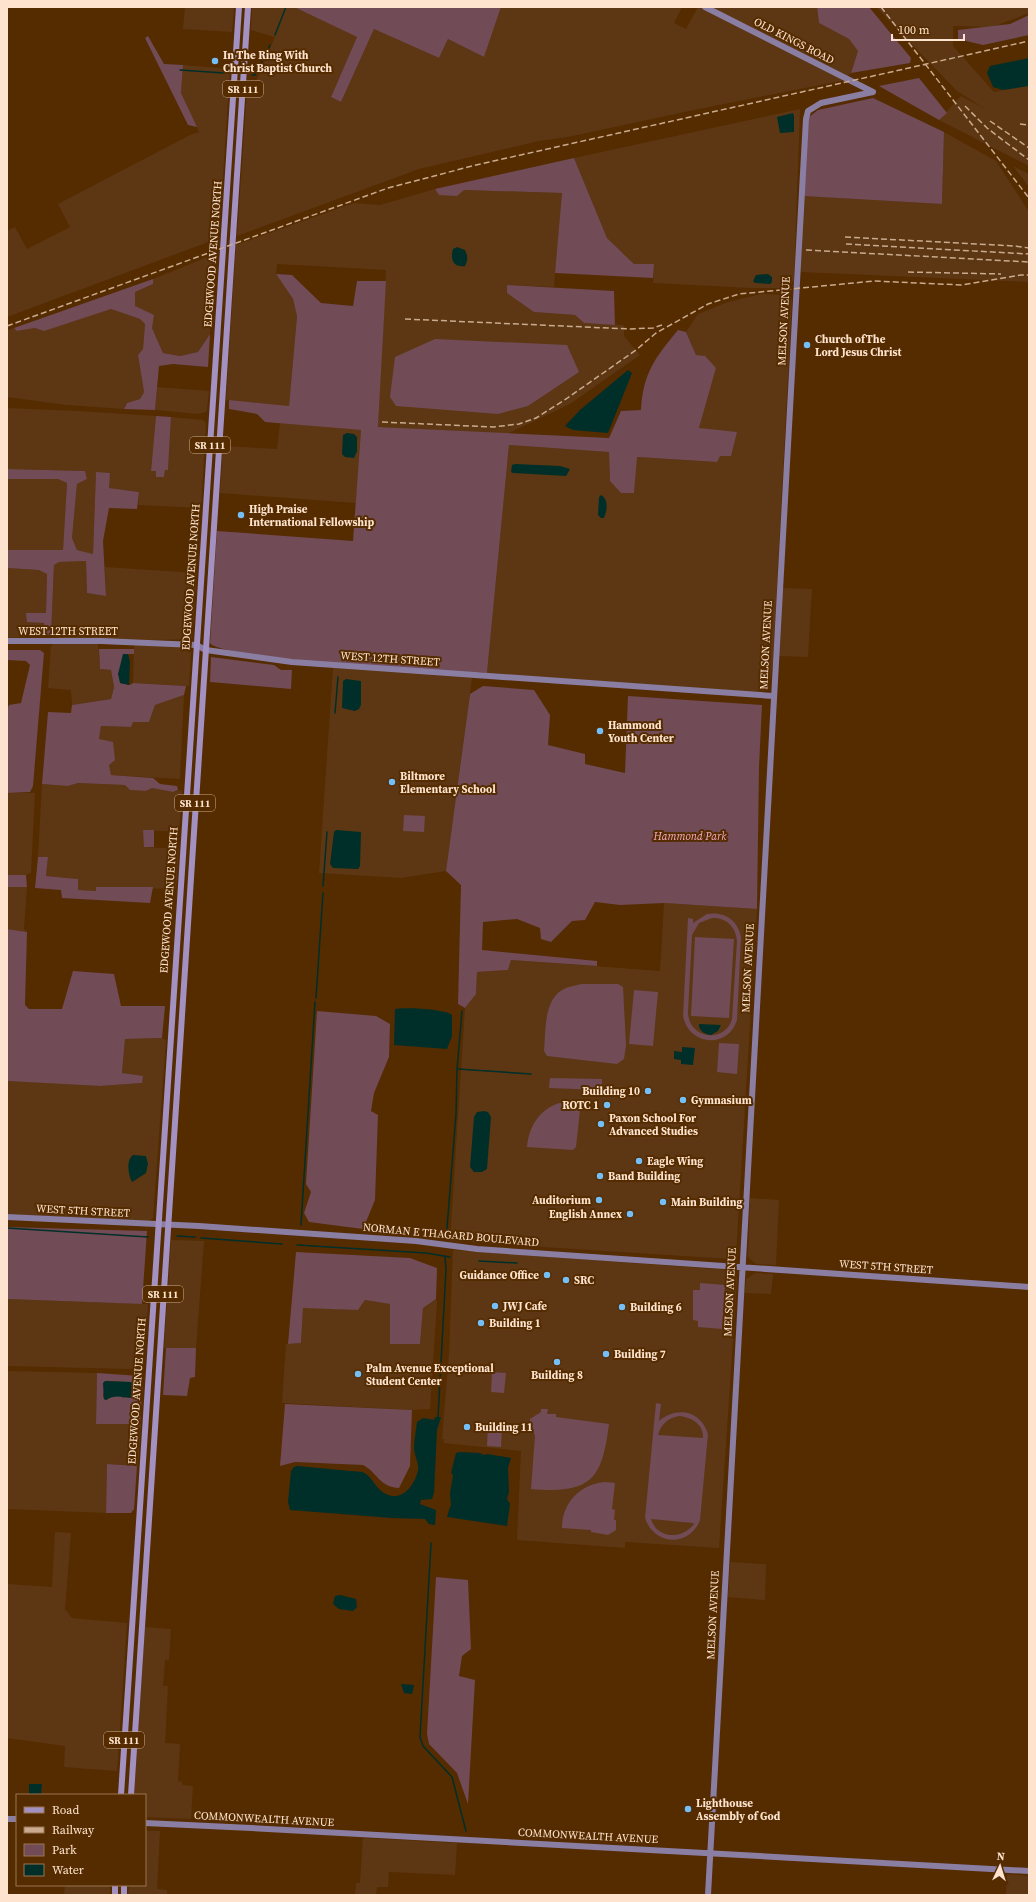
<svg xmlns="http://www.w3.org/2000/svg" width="1036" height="1902" font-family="'Source Serif 4',serif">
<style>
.built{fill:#5d3713;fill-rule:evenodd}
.green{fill:#714b56;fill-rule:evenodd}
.water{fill:#002f29}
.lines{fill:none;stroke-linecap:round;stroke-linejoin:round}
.stream{stroke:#002f29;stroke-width:1.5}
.secondary{stroke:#8b7ea3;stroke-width:6}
.primary{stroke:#a291c1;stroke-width:6}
.rail{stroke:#caab8f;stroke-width:1.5;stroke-dasharray:6 3;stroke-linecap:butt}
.poi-dot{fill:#74c0f6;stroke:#552b00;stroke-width:1.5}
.labels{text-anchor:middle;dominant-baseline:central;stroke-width:4;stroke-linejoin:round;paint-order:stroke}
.shield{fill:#552b00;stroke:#cbac90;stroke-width:1}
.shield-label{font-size:10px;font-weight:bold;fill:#fee4ce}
.street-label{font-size:11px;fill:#fee4ce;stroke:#552b00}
.poi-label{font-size:11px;font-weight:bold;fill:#fee4ce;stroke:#552b00;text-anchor:start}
.park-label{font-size:11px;font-style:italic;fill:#f7acc2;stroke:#552b00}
</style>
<rect width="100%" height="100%" fill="#552b00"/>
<path class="built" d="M 185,7 L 234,7 L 232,32 L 183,29 Z
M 252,7 L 294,7 L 357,37 L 331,97 L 341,102 L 374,29 L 439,58 L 448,39 L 484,57 L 501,7 L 682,7 L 674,23 L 686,29 L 698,7 L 700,7 L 845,80 L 689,111 L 568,137 L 539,141 L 419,169 L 237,236 L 247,91 L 252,90 L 275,37 L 251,30 Z
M 715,7 L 817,7 L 819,23 L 849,39 L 858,51 L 851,73 L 848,76 L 715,9 Z
M 876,7 L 1029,7 L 1029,13 L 992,27 L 953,26 L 953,46 L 994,92 L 1029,85 L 1029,166 L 939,120 L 961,96 L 987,110 L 957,91 Z
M 183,65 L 230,69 L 219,238 L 7,317 L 7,231 L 15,227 L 27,249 L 70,227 L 58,204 L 190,135 L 199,132 L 181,93 Z
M 800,109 L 794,280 L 789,288 L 751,288 L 653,283 L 654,265 L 634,264 L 607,238 L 574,158 Z
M 944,132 L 996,161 L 1029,212 L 1029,282 L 801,272 L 803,196 L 942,204 Z
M 1013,166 L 1029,174 L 1029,187 Z
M 435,189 L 439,195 L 464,190 L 562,193 L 554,287 L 507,285 L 535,312 L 575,315 L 584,323 L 624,325 L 624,336 L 640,355 L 570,404 L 507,434 L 378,427 L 386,270 L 277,264 L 276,274 L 293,299 L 297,315 L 289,406 L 226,400 L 236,245 L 354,203 L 380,205 Z
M 215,254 L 210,334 L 198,352 L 180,356 L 163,353 L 152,328 L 135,306 L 135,292 L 153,284 L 153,279 Z
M 761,294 L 788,295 L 792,300 L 773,660 L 769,688 L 767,690 L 753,692 L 487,673 L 509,445 L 609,452 L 610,481 L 634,492 L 636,457 L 717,462 L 699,428 L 716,368 L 696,355 L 686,332 L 698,314 L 728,302 Z
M 111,309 L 140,319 L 145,324 L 143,349 L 138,355 L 144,392 L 140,399 L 127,403 L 124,409 L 66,405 L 7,397 L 7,330 L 14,328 L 17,331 L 35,328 L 44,330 Z
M 157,387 L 209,391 L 207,410 L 206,412 L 198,414 L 155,410 Z
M 7,408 L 79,411 L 156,416 L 151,471 L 156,471 L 164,477 L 165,470 L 168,470 L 171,417 L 203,420 L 206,423 L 201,508 L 138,505 L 139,492 L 109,488 L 96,472 L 93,554 L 77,550 L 72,538 L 77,484 L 87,479 L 85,471 L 7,469 Z
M 280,423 L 361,430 L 356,503 L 220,493 L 223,446 L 277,449 Z
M 7,479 L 58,479 L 67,483 L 63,550 L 7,550 Z
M 86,561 L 87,593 L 106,596 L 105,567 L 197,573 L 192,639 L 150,640 L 59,638 L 51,635 L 54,565 L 58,562 Z
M 7,568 L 39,570 L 47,573 L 46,613 L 26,613 L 45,623 L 45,636 L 7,638 Z
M 782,588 L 812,589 L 808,657 L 777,656 Z
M 54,643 L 98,643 L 100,669 L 111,670 L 114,687 L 111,699 L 72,705 L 71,690 L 48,688 L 51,646 Z
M 134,644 L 187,647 L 191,650 L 189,686 L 133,683 Z
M 333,668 L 472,678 L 446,871 L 401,878 L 319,873 Z
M 184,695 L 180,779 L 111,775 L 99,739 L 101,726 L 131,727 L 132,722 L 149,722 L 155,705 Z
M 78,783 L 125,785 L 130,790 L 146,791 L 152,788 L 173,792 L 182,790 L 179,832 L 143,830 L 145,847 L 179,849 L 176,889 L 96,887 L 96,891 L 78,890 L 78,879 L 46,876 L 48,857 L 38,857 L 42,784 L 68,786 Z
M 7,793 L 35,793 L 31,873 L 26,875 L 7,875 Z
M 7,887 L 27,887 L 24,929 L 27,932 L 7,929 Z
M 664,903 L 757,909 L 736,1255 L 730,1259 L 450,1241 L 465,1008 L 476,994 L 477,972 L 508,970 L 511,960 L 660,971 Z
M 162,1038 L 166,1040 L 153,1218 L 150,1221 L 141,1221 L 7,1214 L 7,1081 L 100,1086 L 142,1083 L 142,1076 L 122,1074 L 125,1039 ZM 129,1163 L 146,1173 L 132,1182 Z
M 750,1198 L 779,1200 L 776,1265 L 756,1264 L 748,1257 Z
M 171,1240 L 204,1241 L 196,1348 L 164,1348 Z
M 453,1250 L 728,1270 L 735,1274 L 737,1279 L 719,1548 L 625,1542 L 625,1548 L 517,1540 L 521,1451 L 444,1443 L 444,1439 L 442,1439 L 449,1353 Z
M 755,1273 L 773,1274 L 771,1294 L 745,1293 L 746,1279 Z
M 7,1299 L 148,1304 L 144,1365 L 142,1368 L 128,1369 L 7,1366 Z
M 436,1299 L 437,1302 L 430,1409 L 412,1410 L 282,1403 L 286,1344 L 301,1343 L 303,1307 L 357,1310 L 365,1300 L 390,1304 L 391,1344 L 420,1344 L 423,1308 Z
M 7,1371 L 97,1373 L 96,1424 L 141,1424 L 138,1466 L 107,1464 L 106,1513 L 7,1509 Z
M 55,1532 L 71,1533 L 65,1609 L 72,1618 L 127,1623 L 117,1771 L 64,1767 L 65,1746 L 7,1738 L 7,1584 L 52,1587 Z
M 730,1562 L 766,1564 L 765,1600 L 728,1597 Z
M 145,1627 L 171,1629 L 169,1660 L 165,1660 L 163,1686 L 168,1686 L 165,1743 L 180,1744 L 178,1781 L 182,1782 L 182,1785 L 193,1786 L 191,1819 L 145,1817 L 145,1795 L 134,1795 Z
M 145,1831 L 160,1831 L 157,1889 L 167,1890 L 167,1895 L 128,1895 L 129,1885 L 145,1885 Z
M 363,1838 L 457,1843 L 455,1875 L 389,1872 L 388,1887 L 377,1887 L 376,1895 L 355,1895 L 356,1883 L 360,1883 Z
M 1007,1874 L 1029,1876 L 1029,1895 L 1006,1895 Z
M 65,1885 L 108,1885 L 110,1888 L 110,1895 L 64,1895 Z"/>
<path class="green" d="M 294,7 L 501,7 L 484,57 L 448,39 L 439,58 L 374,29 L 341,102 L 331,97 L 357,37 Z
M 817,7 L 869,7 L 911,58 L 910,63 L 851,73 L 858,51 L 849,39 L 819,23 Z
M 1029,15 L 1029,35 L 983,45 L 958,39 L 958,30 L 1010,24 Z
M 148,36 L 164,64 L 183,65 L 181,93 L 197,127 L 188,125 L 145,38 Z
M 919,78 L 947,113 L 939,120 L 879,86 Z
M 873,98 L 944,132 L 942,204 L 803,196 L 809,117 L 818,110 Z
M 574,158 L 607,238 L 634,264 L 654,264 L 653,278 L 555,273 L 562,193 L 464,190 L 457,196 L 439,195 L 435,189 Z
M 276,274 L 292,275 L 321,303 L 353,306 L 357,281 L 386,281 L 378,427 L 609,438 L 621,411 L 641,410 C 643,373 655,358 678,330 L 686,332 L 696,355 L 705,356 L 716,368 L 699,428 L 737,432 L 731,456 L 720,456 L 717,462 L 637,457 L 634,493 L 621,493 L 610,481 L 609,452 L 509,445 L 487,673 C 452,671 221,660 210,643 L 217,531 L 353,541 L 361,430 L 265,422 L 257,414 L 229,409 L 229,400 L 289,406 L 297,316 L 293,299 Z
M 153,279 L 153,284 L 135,292 L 135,306 L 154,315 L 152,328 L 163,353 L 180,356 L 198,352 L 210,334 L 208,367 L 173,364 L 159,366 L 155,410 L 124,409 L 127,403 L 140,399 L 144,392 L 138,355 L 143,349 L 145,324 L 140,319 L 111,309 L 44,331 L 35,328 L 17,331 L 14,328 Z
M 507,285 L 614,291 L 615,325 L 584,323 L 575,315 L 534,312 L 507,293 Z
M 435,339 L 567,345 L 579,372 L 528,406 L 498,414 L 396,406 L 390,397 L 395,357 Z
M 156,416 L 171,417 L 168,470 L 165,470 L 164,477 L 156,477 L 156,471 L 151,471 Z
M 7,469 L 85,471 L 87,479 L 77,484 L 72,538 L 77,550 L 93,554 L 96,472 L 110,473 L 109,488 L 139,492 L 137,509 L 109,508 L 103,541 L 106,596 L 87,593 L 86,561 L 59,562 L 54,565 L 51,635 L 45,636 L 44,623 L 27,622 L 26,613 L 46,613 L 47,574 L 39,570 L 7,568 L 7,550 L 63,550 L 67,483 L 58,479 L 7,479 Z
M 99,649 L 134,649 L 134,654 L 123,654 L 120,683 L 130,685 L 133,683 L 186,686 L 184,695 L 155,705 L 149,722 L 133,722 L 131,727 L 101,726 L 99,739 L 113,742 L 115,760 L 109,765 L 111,775 L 153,778 L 160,784 L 177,786 L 178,790 L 173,792 L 152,788 L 146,791 L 130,790 L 125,785 L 78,783 L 68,786 L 42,784 L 48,712 L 71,713 L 72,705 L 111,699 L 114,687 L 111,670 L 100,669 Z
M 7,650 L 40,650 L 44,653 L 33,786 L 30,792 L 7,793 L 7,710 L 9,705 L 21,703 L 30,665 L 26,661 L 7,660 Z
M 211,657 L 274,665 L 281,670 L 292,670 L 291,689 L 210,682 Z
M 483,686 L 534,690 L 550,715 L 548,745 L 585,754 L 585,764 L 625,773 L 628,696 L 762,705 L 759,767 L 757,909 L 664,903 L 620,905 L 595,902 L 585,920 L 572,921 L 551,942 L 541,939 L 540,928 L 517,919 L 483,922 L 482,950 L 597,961 L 597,966 L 511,960 L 508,970 L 477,972 L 476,994 L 465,1008 L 458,1004 L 461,885 L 446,871 L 470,694 Z
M 404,815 L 425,816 L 424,832 L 403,831 Z
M 143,830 L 154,830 L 154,847 L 144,847 Z
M 38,857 L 48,857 L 46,876 L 78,879 L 78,890 L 96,891 L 96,887 L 153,887 L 150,903 L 62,898 L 61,890 L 35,888 Z
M 7,875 L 26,875 L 27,887 L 7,887 Z
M 707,914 C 724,911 738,920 741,937 L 737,1020 C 728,1049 689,1046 683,1016 L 688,918 L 693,919 L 693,923 ZM 712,918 C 726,917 736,927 737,941 L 732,1019 C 725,1044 688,1039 688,1012 L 692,935 L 699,923 Z
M 7,929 L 27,932 L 25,1005 L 29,1009 L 62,1009 L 73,971 L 114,974 L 121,1006 L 165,1006 L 162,1038 L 125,1039 L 122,1073 L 143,1076 L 142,1083 L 100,1086 L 7,1081 Z
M 695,937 L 734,939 L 729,1018 L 691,1016 Z
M 582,984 L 618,984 L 623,987 L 626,1045 L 624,1059 L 617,1064 L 547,1056 L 544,1051 C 546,1031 543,997 566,988 C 571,986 577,985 582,984 Z
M 634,990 L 658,992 L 653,1046 L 629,1044 Z
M 317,1011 L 376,1016 L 390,1024 L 389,1057 L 374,1093 L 371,1111 L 378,1115 L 375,1200 L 363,1229 L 309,1222 L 304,1213 L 311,1192 L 306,1184 Z
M 719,1043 L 739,1044 L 737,1074 L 717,1072 Z
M 550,1078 L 602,1079 L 602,1090 L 549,1088 Z
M 572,1101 L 581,1101 L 576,1147 L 573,1150 L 527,1147 C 529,1122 545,1102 572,1101 Z
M 7,1227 L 147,1231 L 142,1304 L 7,1299 Z
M 296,1252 L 410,1258 L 437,1268 L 436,1299 L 423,1308 L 420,1344 L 390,1344 L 390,1304 L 365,1300 L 358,1310 L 303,1308 L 301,1343 L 288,1344 Z
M 700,1283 L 725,1285 L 722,1329 L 698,1327 L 698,1321 L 693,1320 L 693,1290 L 700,1290 Z
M 166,1348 L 196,1348 L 195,1377 L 190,1378 L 187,1396 L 163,1395 Z
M 492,1372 L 506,1373 L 504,1393 L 491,1392 Z
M 97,1373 L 140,1376 L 143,1379 L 140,1424 L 96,1424 ZM 105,1381 L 128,1382 L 124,1398 C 117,1394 113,1396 106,1400 L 104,1399 L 103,1396 Z
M 656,1403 L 661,1404 L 659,1421 C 676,1406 701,1410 708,1434 L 700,1520 C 690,1547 654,1546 645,1518 ZM 679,1416 C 692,1417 704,1425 703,1438 L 658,1435 C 661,1424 668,1418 679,1416 ZM 651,1519 L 693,1523 L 694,1524 C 682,1540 657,1539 651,1519 Z
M 285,1404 L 412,1410 L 410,1466 L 399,1488 C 379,1487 378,1473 363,1465 L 295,1462 L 280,1466 Z
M 541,1409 L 548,1409 L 547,1414 L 556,1414 L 556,1417 L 609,1424 C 602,1480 591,1494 531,1489 L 535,1436 L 532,1427 L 530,1426 L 530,1419 L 541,1412 Z
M 488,1426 L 502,1427 L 501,1447 L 487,1446 Z
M 107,1464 L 137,1466 L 134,1509 L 131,1513 L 106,1513 Z
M 605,1482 L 615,1483 L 612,1509 L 615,1510 L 614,1520 L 616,1520 L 616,1530 L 608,1535 L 591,1532 L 591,1530 L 562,1528 C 562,1503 580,1484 605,1482 Z
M 436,1577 L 468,1580 L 471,1649 L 462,1656 L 459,1676 L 475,1680 L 468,1804 L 457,1773 L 429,1744 L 427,1734 Z"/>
<path class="water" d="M 1029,58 L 1029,86 L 1003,90 L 993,87 L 987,73 L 990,66 Z
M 793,113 L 794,116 L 794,132 L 780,133 L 777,117 Z
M 457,247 L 465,250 C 468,256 468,260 465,266 C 453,268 450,259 453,249 Z
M 768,274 L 772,277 L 772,282 L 770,284 L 755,283 L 753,281 L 756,275 Z
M 628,370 L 632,373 L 608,433 L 573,430 L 565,426 L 580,410 Z
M 347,433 L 354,434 L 357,437 L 357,451 L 354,458 L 345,457 L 342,454 L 343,435 Z
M 515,464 L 560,466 L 570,469 L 566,476 L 513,473 L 511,472 L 512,465 Z
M 601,495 C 609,499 607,511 604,518 L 601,518 L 598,515 L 599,497 Z
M 123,654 L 128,654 L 130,662 L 129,685 L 120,683 L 118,674 Z
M 346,679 L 361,681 L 361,705 L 359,709 L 355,711 L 342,708 L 343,681 Z
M 336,830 L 361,832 L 360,866 L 358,869 L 333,868 L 330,864 L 334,832 Z
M 395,1009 C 405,1007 446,1009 452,1015 L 452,1036 L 447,1049 L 394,1045 Z
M 699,1024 L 721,1025 L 718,1031 L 711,1035 C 704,1034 699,1031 699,1024 Z
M 682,1047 L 695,1048 L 693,1065 L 681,1064 L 681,1060 L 674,1059 L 674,1051 L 682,1052 Z
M 484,1111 L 488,1112 L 491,1117 L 487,1169 L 482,1172 L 474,1172 L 470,1167 L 474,1117 L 477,1112 Z
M 133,1155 L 146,1156 L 148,1164 L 146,1173 L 132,1182 C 128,1175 126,1160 133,1155 Z
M 105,1381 L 131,1382 L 137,1390 L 135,1398 C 124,1399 117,1393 106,1400 L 104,1399 L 103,1383 Z
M 435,1417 L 441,1417 L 437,1430 L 434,1493 L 432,1499 L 421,1500 L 420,1504 L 436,1510 L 435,1525 L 429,1524 L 425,1519 L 392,1518 L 290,1510 L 288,1502 L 291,1471 L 294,1467 L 297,1466 L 362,1472 C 372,1475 375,1489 386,1494 C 402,1502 415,1485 418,1470 C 419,1463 415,1457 414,1449 C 414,1441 416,1430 417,1422 L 423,1418 L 434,1420 Z
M 460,1452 L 479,1453 L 485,1455 L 487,1454 L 511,1458 L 508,1468 L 509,1492 L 507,1499 L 510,1504 L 507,1526 L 447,1517 L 450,1507 L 451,1506 L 450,1493 L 453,1475 L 451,1473 L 456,1453 Z
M 340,1595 L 356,1599 L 357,1607 L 353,1611 L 339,1609 L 333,1604 L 335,1596 Z
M 401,1684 L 414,1685 L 412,1694 L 404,1693 Z
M 29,1784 L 42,1784 L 41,1795 L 29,1795 Z"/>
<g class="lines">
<path class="stream" d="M 275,35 L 286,7
M 180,70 L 224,73
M 252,75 L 255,75 L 270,45
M 335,713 L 338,677
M 323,886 L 327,832
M 316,998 L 323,893
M 458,1069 L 531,1074
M 301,1225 L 315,1002
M 7,1228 L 148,1237
M 177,1236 L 195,1237
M 201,1238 L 282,1244
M 449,1238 L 447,1228 L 456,1114 L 457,1070 L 462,1011
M 297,1245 L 426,1253 L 450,1257
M 479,1261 L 517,1263
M 438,1417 L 446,1270 L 445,1256
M 431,1543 L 420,1737 L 423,1746 L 452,1777 L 466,1831"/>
<path class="secondary" d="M 705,7 L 873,92
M 7,641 L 101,641 L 196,645 L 206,650 L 292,662 L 773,696
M 7,1217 L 199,1226 L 416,1241 L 477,1249 L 1029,1287
M 7,1819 L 17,1819
M 145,1823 L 251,1828 L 1029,1871
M 708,1895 L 806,119 L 808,111 L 821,103 L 873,92"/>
<path class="primary" d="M 121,1795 L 239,7
M 131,1795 L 248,7
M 115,1895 L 115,1885
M 124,1895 L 124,1885"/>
<path class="rail" d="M 881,7 L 1029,198
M 965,106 L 987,128 L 1029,160
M 990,121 L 1029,148
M 1020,124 L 1029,125
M 845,237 L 1015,246 L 1029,248
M 846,244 L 1029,254
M 806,250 L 1029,262
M 908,272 L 1001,274
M 405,319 L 630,329 L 653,328 L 662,325
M 7,326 L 388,188 L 476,165 L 1029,41
M 382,422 L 493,427 L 519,424 L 536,418 L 566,399 L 636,350 L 656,333 L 708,304 L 739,294 L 874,281 L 961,285 L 1021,275 L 1029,275"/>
</g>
<g class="poi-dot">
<circle cx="215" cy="61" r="4"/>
<circle cx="807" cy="345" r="4"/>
<circle cx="241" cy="515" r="4"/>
<circle cx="600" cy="731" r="4"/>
<circle cx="392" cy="782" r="4"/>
<circle cx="648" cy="1091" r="4"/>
<circle cx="683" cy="1100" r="4"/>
<circle cx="607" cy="1105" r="4"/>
<circle cx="601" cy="1124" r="4"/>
<circle cx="639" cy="1161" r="4"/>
<circle cx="600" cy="1176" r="4"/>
<circle cx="599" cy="1200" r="4"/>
<circle cx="663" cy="1202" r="4"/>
<circle cx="630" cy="1214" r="4"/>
<circle cx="547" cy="1275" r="4"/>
<circle cx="566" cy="1280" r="4"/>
<circle cx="495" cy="1306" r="4"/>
<circle cx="622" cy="1307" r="4"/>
<circle cx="481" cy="1323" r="4"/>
<circle cx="606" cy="1354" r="4"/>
<circle cx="557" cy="1362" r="4"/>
<circle cx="358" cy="1374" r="4"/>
<circle cx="467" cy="1427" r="4"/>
<circle cx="688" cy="1809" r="4"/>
</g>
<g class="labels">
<g class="shield">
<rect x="223" y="81" width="40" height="16" rx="3"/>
<rect x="190" y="437" width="40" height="16" rx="3"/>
<rect x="175" y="795" width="40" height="16" rx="3"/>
<rect x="143" y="1286" width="40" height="16" rx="3"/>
<rect x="104" y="1732" width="40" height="16" rx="3"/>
</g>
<g class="shield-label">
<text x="243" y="89">SR 111</text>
<text x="210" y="445">SR 111</text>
<text x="195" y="803">SR 111</text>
<text x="163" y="1294">SR 111</text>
<text x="124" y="1740">SR 111</text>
</g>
<g class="street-label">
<text transform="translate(794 41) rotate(27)">OLD KINGS ROAD</text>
<text transform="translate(213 254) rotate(-86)">EDGEWOOD AVENUE NORTH</text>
<text transform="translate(784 321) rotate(-87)">MELSON AVENUE</text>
<text transform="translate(191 577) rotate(-86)">EDGEWOOD AVENUE NORTH</text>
<text x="68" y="631">WEST 12TH STREET</text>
<text transform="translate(766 645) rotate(-87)">MELSON AVENUE</text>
<text transform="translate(390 659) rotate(4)">WEST 12TH STREET</text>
<text transform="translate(169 900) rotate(-86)">EDGEWOOD AVENUE NORTH</text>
<text transform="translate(748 968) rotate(-87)">MELSON AVENUE</text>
<text transform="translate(83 1211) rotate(3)">WEST 5TH STREET</text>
<text transform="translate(451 1235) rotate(5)">NORMAN E THAGARD BOULEVARD</text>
<text transform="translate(886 1267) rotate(4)">WEST 5TH STREET</text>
<text transform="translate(730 1292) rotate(-87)">MELSON AVENUE</text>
<text transform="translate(137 1391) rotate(-86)">EDGEWOOD AVENUE NORTH</text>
<text transform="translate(713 1615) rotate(-87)">MELSON AVENUE</text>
<text transform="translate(264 1819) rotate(3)">COMMONWEALTH AVENUE</text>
<text transform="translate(588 1836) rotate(3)">COMMONWEALTH AVENUE</text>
</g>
<g class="poi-label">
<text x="223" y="55">In The Ring With<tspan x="223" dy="13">Christ Baptist Church</tspan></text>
<text x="815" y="339">Church ofThe<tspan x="815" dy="13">Lord Jesus Christ</tspan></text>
<text x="249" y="509">High Praise<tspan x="249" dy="13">International Fellowship</tspan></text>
<text x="608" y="725">Hammond<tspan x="608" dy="13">Youth Center</tspan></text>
<text x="400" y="776">Biltmore<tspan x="400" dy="13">Elementary School</tspan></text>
<text x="640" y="1091" text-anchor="end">Building 10</text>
<text x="691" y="1100">Gymnasium</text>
<text x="599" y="1105" text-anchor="end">ROTC 1</text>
<text x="609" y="1118">Paxon School For<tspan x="609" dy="13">Advanced Studies</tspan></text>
<text x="647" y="1161">Eagle Wing</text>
<text x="608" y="1176">Band Building</text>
<text x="591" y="1200" text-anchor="end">Auditorium</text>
<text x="671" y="1202">Main Building</text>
<text x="622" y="1214" text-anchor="end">English Annex</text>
<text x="539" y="1275" text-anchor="end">Guidance Office</text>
<text x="574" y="1280">SRC</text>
<text x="503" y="1306">JWJ Cafe</text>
<text x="630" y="1307">Building 6</text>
<text x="489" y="1323">Building 1</text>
<text x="614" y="1354">Building 7</text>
<text x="366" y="1368">Palm Avenue Exceptional<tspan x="366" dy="13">Student Center</tspan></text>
<text x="557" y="1375" text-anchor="middle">Building 8</text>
<text x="475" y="1427">Building 11</text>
<text x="696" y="1803">Lighthouse<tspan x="696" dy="13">Assembly of God</tspan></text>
</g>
<g class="park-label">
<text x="690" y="836">Hammond Park</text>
</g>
</g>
<rect width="1036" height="1902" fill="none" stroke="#fee4ce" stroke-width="16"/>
<rect x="16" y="1794" width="130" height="92" fill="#552b00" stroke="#997552"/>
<rect x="24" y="1807" width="20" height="6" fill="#a291c1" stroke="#997552"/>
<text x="52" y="1814" font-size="12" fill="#fee4ce">Road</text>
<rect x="24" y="1827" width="20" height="6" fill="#caab8f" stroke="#997552"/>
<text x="52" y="1834" font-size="12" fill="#fee4ce">Railway</text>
<rect x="24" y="1844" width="20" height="12" fill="#714b56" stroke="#997552"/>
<text x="52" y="1854" font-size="12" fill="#fee4ce">Park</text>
<rect x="24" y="1864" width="20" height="12" fill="#002f29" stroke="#997552"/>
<text x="52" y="1874" font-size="12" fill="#fee4ce">Water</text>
<g transform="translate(1000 1866) rotate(4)" stroke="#552b00" stroke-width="3" paint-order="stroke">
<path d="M0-3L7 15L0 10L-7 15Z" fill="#fee4ce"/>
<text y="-6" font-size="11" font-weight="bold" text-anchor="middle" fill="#fee4ce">N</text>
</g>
<path d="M892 34v6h72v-6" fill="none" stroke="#fee4ce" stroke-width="2"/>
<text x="898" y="34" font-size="12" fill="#fee4ce" stroke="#552b00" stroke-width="3" paint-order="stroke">100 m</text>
</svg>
